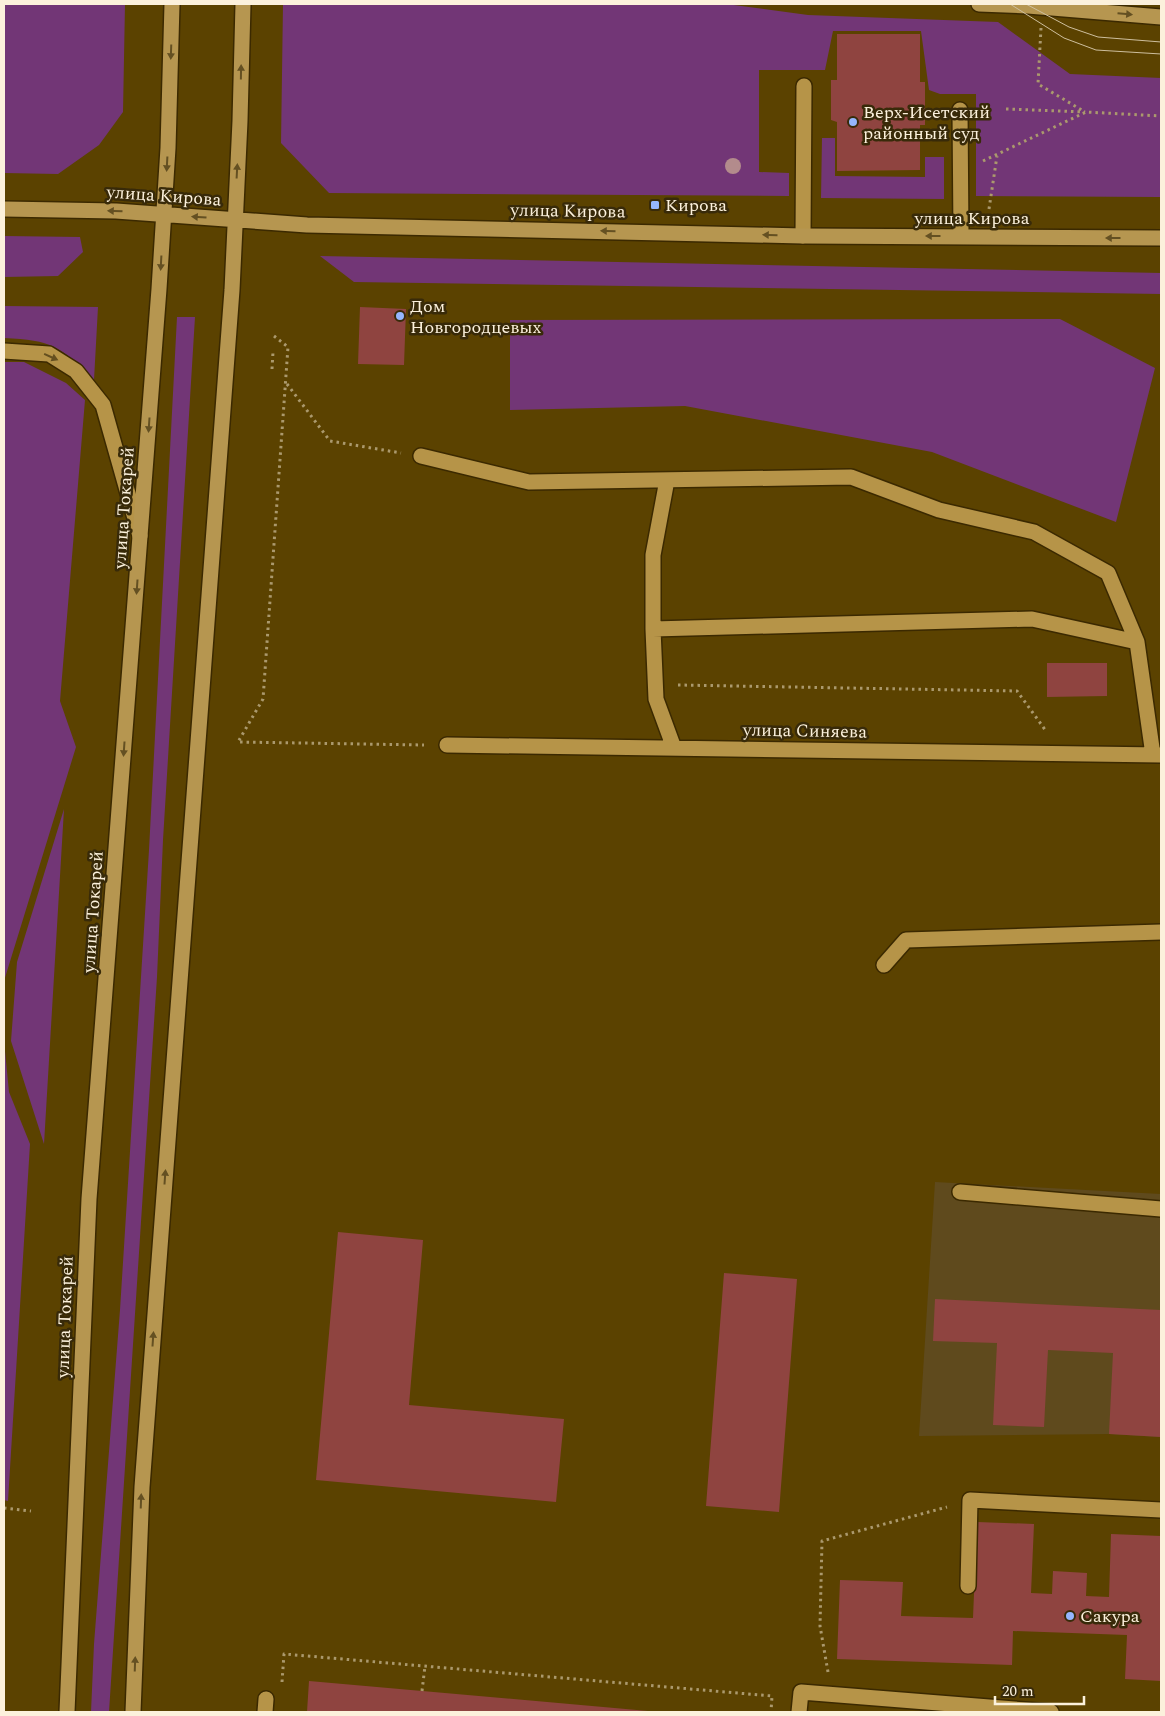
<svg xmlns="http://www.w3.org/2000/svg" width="1165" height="1716" font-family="Spectral,serif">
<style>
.built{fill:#5f4a1d}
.green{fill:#723676}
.building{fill:#8f4440}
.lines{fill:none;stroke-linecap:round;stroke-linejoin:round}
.minor-casing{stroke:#3b2900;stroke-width:18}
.major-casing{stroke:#3b2900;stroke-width:18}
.path{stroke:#ab996d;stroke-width:3;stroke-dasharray:2.5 4;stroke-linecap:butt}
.minor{stroke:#b69448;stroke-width:15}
.major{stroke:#b69650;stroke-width:15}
.tram{stroke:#cebf9e;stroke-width:1}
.tree{fill:#b38b8c}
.oneway{fill:#645022}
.oneway2{fill:#644f1f}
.poi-dot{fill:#95b6fd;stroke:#382a09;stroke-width:2}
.labels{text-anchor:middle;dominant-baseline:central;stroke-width:5;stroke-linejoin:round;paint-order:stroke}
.poi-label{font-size:18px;fill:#fcf1dc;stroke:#382a09;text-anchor:start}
.street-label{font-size:18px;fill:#fcf1dc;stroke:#382a09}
</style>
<rect width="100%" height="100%" fill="#5b4200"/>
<path class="built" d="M 935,1182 L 1161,1194 L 1161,1437 L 1109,1434 L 919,1436 Z"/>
<path class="green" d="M 4,4 L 125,4 L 123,112 L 99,145 L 58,174 L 4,173 Z
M 283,4 L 726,4 L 808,15 L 998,22 L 1070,74 L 1161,78 L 1161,197 L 976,196 L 976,94 L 940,94 L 929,90 L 921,31 L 833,31 L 825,70 L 759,70 L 759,172 L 789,173 L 789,196 L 329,193 L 281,143 Z
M 822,138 L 835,138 L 835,176 L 925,177 L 925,157 L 944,157 L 944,199 L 821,198 Z
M 4,236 L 80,237 L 83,252 L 58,276 L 4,277 Z
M 320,256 L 1161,273 L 1161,294 L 354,282 Z
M 4,306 L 98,307 L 94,380 C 60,346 52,340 4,338 Z
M 177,317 L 195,317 L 163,840 L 157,977 L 109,1712 L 91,1712 L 94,1644 L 120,1310 L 149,850 Z
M 1060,319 L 1155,368 L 1116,522 L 932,452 L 685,406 L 510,410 L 510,320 Z
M 4,362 L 24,362 L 66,383 L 85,400 L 60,701 L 76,747 L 4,981 Z
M 64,809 L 44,1144 L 11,1041 L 17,962 Z
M 4,1041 L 9,1092 L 30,1144 L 8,1501 L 4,1500 Z"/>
<path class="building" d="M 837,34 L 920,34 L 920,82 L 925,82 L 925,125 L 920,125 L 920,170 L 837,171 L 837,122 L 831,120 L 831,80 L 837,80 Z
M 360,307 L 406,309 L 404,365 L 358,364 Z
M 1047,663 L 1107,663 L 1107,696 L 1047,697 Z
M 338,1232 L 423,1240 L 409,1405 L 564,1419 L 556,1502 L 316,1480 Z
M 724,1273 L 797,1279 L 779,1512 L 706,1506 Z
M 935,1299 L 1161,1310 L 1161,1437 L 1109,1434 L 1113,1353 L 1048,1350 L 1044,1427 L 993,1425 L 997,1343 L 933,1341 Z
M 977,1522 L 1034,1524 L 1031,1593 L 1052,1594 L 1053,1571 L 1087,1573 L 1086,1596 L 1109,1597 L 1111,1534 L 1161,1536 L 1161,1681 L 1125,1679 L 1127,1635 L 1013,1631 L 1012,1665 L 837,1659 L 840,1580 L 903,1582 L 901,1616 L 973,1618 Z
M 309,1681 L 648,1711 L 648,1712 L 307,1712 Z"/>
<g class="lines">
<g class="minor-casing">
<path id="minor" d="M 960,110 L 961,236
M 803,236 L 804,86
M 4,351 L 49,354 L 76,371 L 103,405 L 140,536
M 421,456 L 529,482 L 851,477 L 939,510 L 1034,532 L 1108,573 L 1137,642 L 1153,755
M 667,480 L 653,555 L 653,629 L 656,699 L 674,748
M 653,629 L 1032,619 L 1137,642
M 447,745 L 1161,755
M 884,965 L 906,940 L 1161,932
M 960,1192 L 1161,1209
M 968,1586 L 970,1500 L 1161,1510
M 265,1712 L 266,1699
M 799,1712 L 801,1692 L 1051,1712"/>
</g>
<g class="major-casing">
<path id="major" d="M 979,4 L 1028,6 L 1161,17
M 4,209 L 116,211 L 307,225 L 803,236 L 1161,238
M 67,1712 L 89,1199 L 159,289 L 168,148 L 172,4
M 133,1712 L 142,1487 L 232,290 L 240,121 L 243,4"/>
</g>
<path class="path" d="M 1041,28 L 1038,84 L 1085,112
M 1006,109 L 1085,112
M 983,161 L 1086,112 L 1161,116
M 989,209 L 997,156
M 274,336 L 288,347 L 263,699 L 238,742 L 424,745
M 272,369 L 273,352
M 287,384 L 330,441 L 401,453
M 678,685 L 1017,691 L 1046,731
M 4,1508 L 31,1511
M 828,1672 L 820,1626 L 822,1541 L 947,1507
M 282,1682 L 284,1654 L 772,1696 L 771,1712
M 422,1691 L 425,1666"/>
<use href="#minor" class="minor"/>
<use href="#major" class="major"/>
<path class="tram" d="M 1010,4 L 1064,38 L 1096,50 L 1161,54
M 1026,4 L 1069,27 L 1098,37 L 1161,42"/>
</g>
<circle class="tree" cx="733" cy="166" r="8"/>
<defs><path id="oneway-solid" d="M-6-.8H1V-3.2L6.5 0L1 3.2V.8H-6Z" transform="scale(1.25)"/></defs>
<g class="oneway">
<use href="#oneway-solid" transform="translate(1125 14) rotate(5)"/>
<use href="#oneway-solid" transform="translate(171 52) rotate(92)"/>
<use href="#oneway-solid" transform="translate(241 72) rotate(-89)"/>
<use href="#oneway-solid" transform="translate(167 164) rotate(93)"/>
<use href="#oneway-solid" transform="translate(237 171) rotate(-87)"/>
<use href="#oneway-solid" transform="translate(115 211) rotate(-178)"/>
<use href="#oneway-solid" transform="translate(199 217) rotate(-176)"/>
<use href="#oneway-solid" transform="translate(608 231) rotate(-179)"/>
<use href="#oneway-solid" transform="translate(770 235) rotate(-178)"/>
<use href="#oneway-solid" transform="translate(933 236) rotate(-180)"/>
<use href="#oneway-solid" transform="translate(1113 238) rotate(-180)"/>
<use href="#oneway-solid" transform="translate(161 263) rotate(93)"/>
<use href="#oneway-solid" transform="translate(149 425) rotate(94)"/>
<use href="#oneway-solid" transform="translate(137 587) rotate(94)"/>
<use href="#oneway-solid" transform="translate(124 749) rotate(94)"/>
<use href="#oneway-solid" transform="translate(165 1177) rotate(-86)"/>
<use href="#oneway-solid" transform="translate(153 1339) rotate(-86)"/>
<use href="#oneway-solid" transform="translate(141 1501) rotate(-88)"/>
<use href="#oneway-solid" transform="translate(135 1664) rotate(-88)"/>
</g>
<use class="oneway2" href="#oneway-solid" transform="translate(51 357) rotate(24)"/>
<g class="poi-dot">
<circle cx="853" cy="122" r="5"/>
<rect x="650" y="200" width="10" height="10" rx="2.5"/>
<circle cx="400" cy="316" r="5"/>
<circle cx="1070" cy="1616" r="5"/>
</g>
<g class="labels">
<g class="poi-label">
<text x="863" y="112">Верх-Исетский<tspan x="863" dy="21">районный суд</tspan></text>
<text x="665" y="205">Кирова</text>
<text x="410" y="306">Дом<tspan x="410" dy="21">Новгородцевых</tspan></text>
<text x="1080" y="1616">Сакура</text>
</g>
<g class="street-label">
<text transform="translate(164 196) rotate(4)">улица Кирова</text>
<text transform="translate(568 211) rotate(1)">улица Кирова</text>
<text x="972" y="218">улица Кирова</text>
<text transform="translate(124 508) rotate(-86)">улица Токарей</text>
<text transform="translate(805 731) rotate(1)">улица Синяева</text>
<text transform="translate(93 912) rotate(-86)">улица Токарей</text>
<text transform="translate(65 1317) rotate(-88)">улица Токарей</text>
</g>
</g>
<rect width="1165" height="1716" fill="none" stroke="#fcf1dc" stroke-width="10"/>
<path d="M995 1696v8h89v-8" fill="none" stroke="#fcf1dc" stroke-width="2.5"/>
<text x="1002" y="1696" font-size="15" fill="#fcf1dc" stroke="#382a09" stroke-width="4" paint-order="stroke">20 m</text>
</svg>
